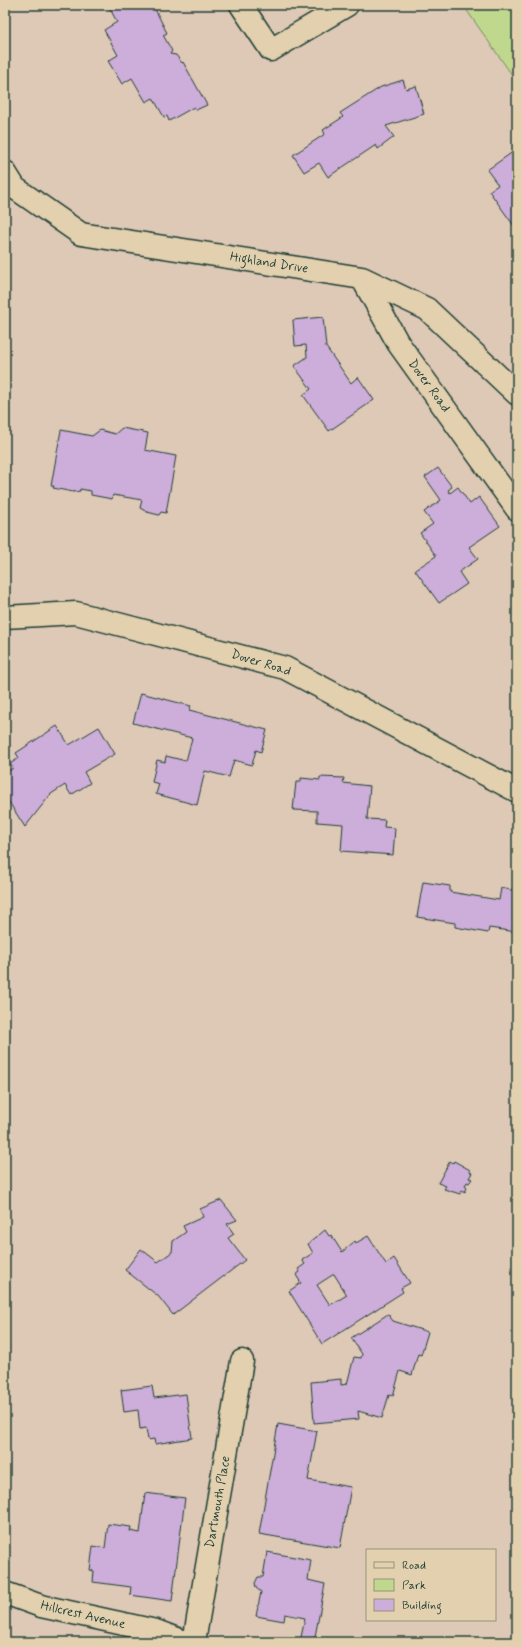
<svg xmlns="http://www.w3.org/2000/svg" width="522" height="1647" font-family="Mynerve,sans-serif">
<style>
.green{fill:#c0d88e;stroke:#708a61}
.building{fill:#cdadd9;stroke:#1f3d34;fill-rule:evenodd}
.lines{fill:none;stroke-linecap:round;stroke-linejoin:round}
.minor-casing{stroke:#1f3d34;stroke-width:25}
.minor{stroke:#e2d0ae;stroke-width:22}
.labels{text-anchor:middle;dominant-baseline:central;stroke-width:3;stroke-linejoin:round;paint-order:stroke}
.street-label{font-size:13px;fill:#1f3d34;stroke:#e2d0ae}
</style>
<rect width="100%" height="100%" fill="#dec9b7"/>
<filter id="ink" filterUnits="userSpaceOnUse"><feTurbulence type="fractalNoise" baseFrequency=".025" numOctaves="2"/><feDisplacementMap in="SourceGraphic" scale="8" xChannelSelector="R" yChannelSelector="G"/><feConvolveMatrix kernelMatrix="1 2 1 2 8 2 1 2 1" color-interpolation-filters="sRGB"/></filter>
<g filter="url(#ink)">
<path class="green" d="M 463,5 L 517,5 L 517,82 Z"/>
<path class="building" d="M 108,5 L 151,5 L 154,7 L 167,33 L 163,35 L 172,51 L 170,54 L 176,55 L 182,63 L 183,62 L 207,105 L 196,110 L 194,107 L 169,121 L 167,116 L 164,117 L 153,98 L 146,102 L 132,78 L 122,84 L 108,61 L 118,55 L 104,30 L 117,22 Z
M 403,80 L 406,89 L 416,86 L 424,114 L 386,126 L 394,137 L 378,149 L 376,145 L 328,177 L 319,163 L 304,172 L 293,155 L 325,134 L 323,130 L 343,117 L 340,113 L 381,87 Z
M 517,149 L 517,230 L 489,191 L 498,185 L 487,170 Z
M 323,317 L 326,347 L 351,383 L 358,377 L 374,400 L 329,431 L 303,395 L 311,389 L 294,366 L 307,357 L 306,345 L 295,346 L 293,320 Z
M 122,428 L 148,433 L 145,450 L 176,456 L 166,513 L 161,512 L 159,515 L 147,512 L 140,508 L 142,500 L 113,495 L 112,499 L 91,495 L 91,491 L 80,489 L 80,491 L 73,492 L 53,488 L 54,486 L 51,486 L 61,430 L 92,436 L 100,430 L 115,434 Z
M 438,468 L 452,487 L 448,490 L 450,493 L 458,487 L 470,504 L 479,497 L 500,526 L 469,547 L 478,559 L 459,572 L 467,584 L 439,603 L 415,570 L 436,556 L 420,533 L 433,524 L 424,512 L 441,500 L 425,477 Z
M 141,693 L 191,706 L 189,710 L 267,730 L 261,752 L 256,750 L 252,765 L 234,760 L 229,777 L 205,771 L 197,805 L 156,794 L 159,784 L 152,782 L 157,760 L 165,762 L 166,756 L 186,761 L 192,738 L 133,723 Z
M 57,726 L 69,745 L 99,727 L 115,754 L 84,772 L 90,783 L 71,795 L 65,785 L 51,794 L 25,827 L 5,796 L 5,773 L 13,768 L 10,764 L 19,758 L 16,753 Z
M 320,777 L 344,778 L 343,783 L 370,786 L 367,819 L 385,820 L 384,827 L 395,828 L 393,855 L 341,851 L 343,824 L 317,822 L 317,811 L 293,810 L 296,782 L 301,782 L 301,778 L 320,780 Z
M 423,882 L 450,886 L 450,892 L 499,900 L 501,888 L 517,891 L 517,932 L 489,928 L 488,933 L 455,927 L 455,923 L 417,917 Z
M 450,1161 L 453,1163 L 454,1161 L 470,1170 L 470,1172 L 472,1173 L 469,1178 L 472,1179 L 469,1183 L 467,1182 L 465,1186 L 467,1188 L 465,1192 L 462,1190 L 460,1194 L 444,1189 L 446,1186 L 438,1183 Z
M 221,1200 L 237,1220 L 227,1224 L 234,1234 L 228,1238 L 245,1260 L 173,1315 L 158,1296 L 125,1270 L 141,1249 L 158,1262 L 172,1252 L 173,1241 L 186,1232 L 183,1226 L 203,1217 L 200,1209 Z
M 325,1230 L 329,1236 L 331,1235 L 342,1252 L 355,1241 L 356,1243 L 368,1236 L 386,1264 L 394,1258 L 410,1283 L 401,1288 L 403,1292 L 322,1344 L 289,1291 L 301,1283 L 296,1275 L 300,1272 L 298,1269 L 305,1264 L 302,1260 L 313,1253 L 308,1244 ZM 334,1274 L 347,1295 L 330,1305 L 317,1285 Z
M 388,1314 L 393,1321 L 428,1332 L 421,1355 L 418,1354 L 412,1375 L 400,1371 L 393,1396 L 389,1395 L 382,1418 L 358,1411 L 359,1419 L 314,1423 L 311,1382 L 341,1379 L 341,1385 L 347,1384 L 354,1357 L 361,1358 L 362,1354 L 351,1338 Z
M 152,1386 L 154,1398 L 186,1394 L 192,1438 L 155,1444 L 154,1439 L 148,1440 L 146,1428 L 140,1429 L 138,1410 L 124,1412 L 121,1390 Z
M 278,1424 L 317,1431 L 308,1480 L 351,1487 L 340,1548 L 259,1534 Z
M 145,1493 L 185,1498 L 172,1601 L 130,1595 L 131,1587 L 93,1582 L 94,1571 L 90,1570 L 93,1546 L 105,1548 L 108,1524 L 131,1527 L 130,1531 L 140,1533 Z
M 267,1552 L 311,1560 L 308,1580 L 325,1584 L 314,1642 L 282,1642 L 283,1638 L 300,1642 L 305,1618 L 285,1614 L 284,1621 L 256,1616 L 261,1592 L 256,1588 L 255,1583 L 258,1577 L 263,1577 Z"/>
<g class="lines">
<g class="minor-casing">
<path id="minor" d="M 241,5 L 271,50 L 347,5
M 5,172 L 15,188 L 81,234 L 362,278 L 427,309 L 517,394
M 362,278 L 398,343 L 517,509
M 5,617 L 76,613 L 285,668 L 517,791
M 5,1593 L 41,1606 L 156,1631 L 185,1642
M 194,1642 L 242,1361"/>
</g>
<use href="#minor" class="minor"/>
</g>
</g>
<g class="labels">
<g class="street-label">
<text transform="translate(269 263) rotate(9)">Highland Drive</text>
<text transform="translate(429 386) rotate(54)">Dover Road</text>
<text transform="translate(261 663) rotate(17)">Dover Road</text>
<text transform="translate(218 1502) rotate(-80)">Dartmouth Place</text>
<text transform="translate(83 1615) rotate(13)">Hillcrest Avenue</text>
</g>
</g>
<rect width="522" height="1647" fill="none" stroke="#e2d0ae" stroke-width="20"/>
<rect x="10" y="10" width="502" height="1627" fill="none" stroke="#1f3d34" stroke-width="1.5" filter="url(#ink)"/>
<rect x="366" y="1549" width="130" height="72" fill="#e2d0ae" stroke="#94957d"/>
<rect x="374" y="1562" width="20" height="6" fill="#e2d0ae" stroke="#94957d"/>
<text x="402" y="1569" font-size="12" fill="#1f3d34">Road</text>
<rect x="374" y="1579" width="20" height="12" fill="#c0d88e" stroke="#94957d"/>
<text x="402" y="1589" font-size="12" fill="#1f3d34">Park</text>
<rect x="374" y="1599" width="20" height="12" fill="#cdadd9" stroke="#94957d"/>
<text x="402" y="1609" font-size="12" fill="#1f3d34">Building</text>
</svg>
